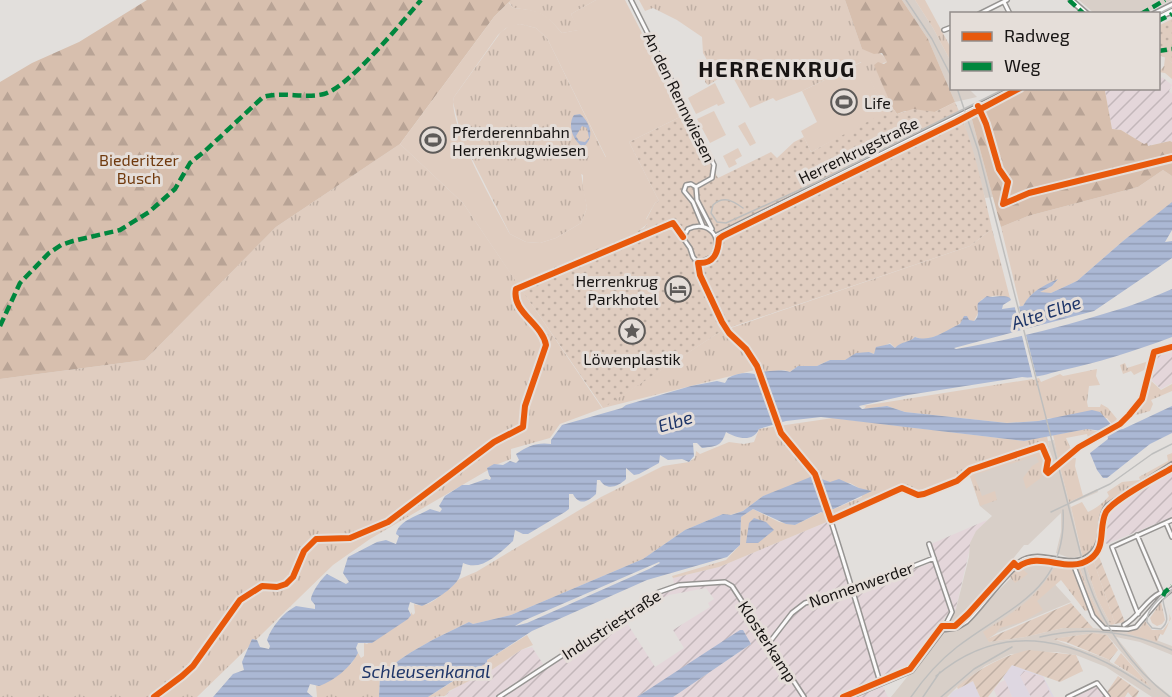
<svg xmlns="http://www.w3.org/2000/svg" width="1172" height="697" font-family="'Exo 2',sans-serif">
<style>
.commercial{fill:#ded7e1}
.industrial{fill:url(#industrial-furrows);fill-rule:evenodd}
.built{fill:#d8cfc8;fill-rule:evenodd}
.grass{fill:url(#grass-tufts)}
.forest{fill:url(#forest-firs)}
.park{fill:url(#park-dots)}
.garden{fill:url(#garden-furrows)}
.pitch{fill:#e0cdc0;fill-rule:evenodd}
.water{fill:url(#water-rules);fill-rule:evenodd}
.pier{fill:#e2dfdc}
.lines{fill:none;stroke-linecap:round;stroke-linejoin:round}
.minor-casing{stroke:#979593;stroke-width:6}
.tertiary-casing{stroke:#979593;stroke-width:7}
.secondary-casing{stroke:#979593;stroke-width:8}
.minor{stroke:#fbfafa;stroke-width:3}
.tertiary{stroke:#fbfafa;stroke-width:4}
.secondary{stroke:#fbfafa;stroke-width:4.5}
.tram{stroke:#bebebd;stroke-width:1.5}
.rail{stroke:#bebebd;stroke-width:1.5}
.quiet{stroke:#00873e;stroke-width:4.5;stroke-dasharray:9 4.5;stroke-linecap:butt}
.cycleway-casing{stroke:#e5ded9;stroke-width:10}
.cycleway{stroke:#e8590c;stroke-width:6}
.labels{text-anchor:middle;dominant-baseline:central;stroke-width:6;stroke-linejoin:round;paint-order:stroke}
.street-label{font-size:16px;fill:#171413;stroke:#e5ded9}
.poi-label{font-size:16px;fill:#171413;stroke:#e5ded9;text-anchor:start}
.park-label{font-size:16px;fill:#703a0e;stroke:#e5ded9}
.water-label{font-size:18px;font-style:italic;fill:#1f3669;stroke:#e5ded9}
.district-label{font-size:22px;font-weight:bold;letter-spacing:1.5px;fill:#171413;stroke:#e5ded9}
</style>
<defs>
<pattern id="industrial-furrows" width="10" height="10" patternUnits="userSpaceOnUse" patternTransform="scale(1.5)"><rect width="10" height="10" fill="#e4d6da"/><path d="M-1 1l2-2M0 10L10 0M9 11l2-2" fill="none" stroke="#c3b7ba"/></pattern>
<pattern id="grass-tufts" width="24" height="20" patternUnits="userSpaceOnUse" patternTransform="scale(1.5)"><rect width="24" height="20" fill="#e0cdc0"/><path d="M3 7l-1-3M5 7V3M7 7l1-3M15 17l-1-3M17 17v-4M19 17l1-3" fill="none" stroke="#bfafa4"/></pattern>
<pattern id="forest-firs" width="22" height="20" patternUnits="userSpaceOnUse" patternTransform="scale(1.5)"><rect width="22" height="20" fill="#d7bfae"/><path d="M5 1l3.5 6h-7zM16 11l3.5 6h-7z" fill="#b8a395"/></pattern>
<pattern id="park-dots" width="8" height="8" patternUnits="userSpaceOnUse" patternTransform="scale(1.5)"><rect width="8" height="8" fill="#e0cdc0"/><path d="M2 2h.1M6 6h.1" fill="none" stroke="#bfafa4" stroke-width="1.8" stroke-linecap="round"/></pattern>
<pattern id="garden-furrows" width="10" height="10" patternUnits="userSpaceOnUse" patternTransform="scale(1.5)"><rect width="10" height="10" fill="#e0cdc0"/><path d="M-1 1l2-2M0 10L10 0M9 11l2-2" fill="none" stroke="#bfafa4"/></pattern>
<pattern id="water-rules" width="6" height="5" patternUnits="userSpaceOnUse" patternTransform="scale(1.5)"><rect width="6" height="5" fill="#abb8d4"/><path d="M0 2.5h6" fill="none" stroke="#929db5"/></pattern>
</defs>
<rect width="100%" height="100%" fill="#e2dfdc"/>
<path class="commercial" d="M 1012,665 L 1043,676 L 1054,697 L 1012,697 L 1003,677 Z
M 973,681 L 980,697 L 949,697 L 952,692 Z"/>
<path class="industrial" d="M 1162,77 L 1172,85 L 1169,91 L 1172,94 L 1172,142 L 1170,141 L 1147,146 L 1121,130 L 1112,129 L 1105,91 L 1108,88 L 1158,88 L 1159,81 Z
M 1172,346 L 1172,383 L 1161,389 L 1150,379 L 1155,352 Z
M 1172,472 L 1172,517 L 1107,544 L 1104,542 L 1107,514 L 1153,480 Z
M 987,520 L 971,544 L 955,612 L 931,544 Z
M 829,521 L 846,575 L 850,593 L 933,562 L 949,612 L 909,667 L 838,697 L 673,697 L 751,644 L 743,630 L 637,697 L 503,697 L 555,661 L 661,594 L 675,590 L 673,578 L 719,567 ZM 706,588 L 714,599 L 708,603 L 710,607 L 673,630 L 684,648 L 655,667 L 625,620 L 630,617 L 633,618 L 639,611 L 669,595 Z
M 532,647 L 543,664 L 495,697 L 448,697 L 446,694 L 460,685 L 493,669 L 521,650 Z
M 1024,671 L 1043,677 L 1052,697 L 1031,697 L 1020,676 Z
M 1005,680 L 1012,697 L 997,697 L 994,690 L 999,683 Z
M 882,685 L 888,697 L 853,697 Z
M 1096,686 L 1101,689 L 1106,697 L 1075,697 Z"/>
<path class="built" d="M 902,0 L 915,0 L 933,28 L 951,62 L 952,88 L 969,89 L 977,97 L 955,102 L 928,39 Z
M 1079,0 L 1172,0 L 1145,13 L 1095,14 Z
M 971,116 L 993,197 L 985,198 L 963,120 Z
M 1102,434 L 1060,467 L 1069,502 L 1097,489 L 1098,492 L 1070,504 L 1082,556 L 1070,558 L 1056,553 L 1061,532 L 1061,513 L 1028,545 L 1024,545 L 971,611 L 955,625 L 947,624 L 956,609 L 969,557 L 970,543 L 976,531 L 992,516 L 980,506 L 969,473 L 1043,447 L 1047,461 L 1045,472 L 1048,474 L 1053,471 L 1053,467 L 1048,441 L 1054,440 L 1060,465 L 1080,448 Z
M 1042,561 L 1058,564 L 1050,579 L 1071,602 L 997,633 L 988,639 L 989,642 L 1025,637 L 1063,628 L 1093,628 L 1140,634 L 1172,646 L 1172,655 L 1140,642 L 1116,637 L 1152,681 L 1172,697 L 1152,697 L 1106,667 L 1076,655 L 1056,652 L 1011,654 L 985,666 L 957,687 L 947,697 L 891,697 L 944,631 L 959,630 L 1023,566 ZM 1094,633 L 1107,635 L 1149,685 L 1110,662 L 1110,660 L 1053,639 Z
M 1085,563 L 1097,598 L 1111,625 L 1104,625 L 1087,589 L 1079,564 Z"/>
<path class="grass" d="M 511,0 L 596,0 L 571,14 L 579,30 L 562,33 C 544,12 539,11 513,8 L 509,2 Z
M 639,0 L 845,0 L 862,49 C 873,51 883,51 887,62 L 875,65 L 892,107 L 886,112 L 861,62 L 802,91 L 776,101 L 773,98 L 750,108 L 730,72 L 708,85 L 705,82 L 705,79 L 714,72 L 703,53 L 702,37 L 677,20 L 653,8 L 645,11 Z
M 915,0 L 925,0 L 951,48 L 951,62 L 933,28 Z
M 520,24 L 536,28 L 547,38 L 606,158 L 601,158 L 581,173 L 587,208 L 581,223 L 556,238 L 540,243 L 526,242 L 510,234 L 462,139 L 453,102 L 454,97 L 501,32 L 509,26 Z
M 1166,57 L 1172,63 L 1172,79 L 1165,73 L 1159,72 L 1164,66 L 1165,58 Z
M 400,144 L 463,203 L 602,408 L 723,330 L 746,356 L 755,370 L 603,408 L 560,424 L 550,438 L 511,449 L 511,459 L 487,468 L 488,470 L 370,539 L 333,565 L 197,697 L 0,697 L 0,379 L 145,360 L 276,227 Z
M 1163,170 L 1172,176 L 1172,203 L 1123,241 L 1077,281 L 1051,293 L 1038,293 L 1052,286 L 1056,281 C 1039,288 1033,291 1023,306 L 1020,306 L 1001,227 L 1028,216 L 1138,187 Z
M 992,229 L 1010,298 C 1001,294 988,296 981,300 L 979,311 L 974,321 L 963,320 C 959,327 933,339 924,339 C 922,340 918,338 916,337 C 909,343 901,342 895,348 L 890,343 L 876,350 L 874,354 L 869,352 L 845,360 L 830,360 L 817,366 L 798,366 L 790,372 L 784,370 L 764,372 L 752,352 L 728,329 L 970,246 Z
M 1149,361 L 1148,368 L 1134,375 L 1131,371 L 1123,374 L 1120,365 L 1125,363 L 1127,368 Z
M 1097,369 L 1096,376 L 1100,385 L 1089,386 L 1087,402 L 1088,407 L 1100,407 L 1101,404 L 1108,408 L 1117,419 L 1112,424 L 1107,418 L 1050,418 L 1038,421 L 1007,423 L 905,412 L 887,406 L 864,409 L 866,406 L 862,406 L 1039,378 L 1041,382 L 1060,374 L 1063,376 Z
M 1149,379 L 1161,390 L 1172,384 L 1172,391 L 1151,400 L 1153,404 L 1150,411 L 1136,415 L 1132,412 L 1144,398 Z
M 833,418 L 1024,441 L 1047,436 L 1053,467 L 1048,472 L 1046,470 L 1049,461 L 1044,445 L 968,471 L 955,481 L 925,494 L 917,494 L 902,487 L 831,518 L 829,511 L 862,497 L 859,488 L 850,483 L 830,482 L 778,491 L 763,496 L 743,511 L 730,515 L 723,514 L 685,530 L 643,559 L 511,615 L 473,624 L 469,622 C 438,637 405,652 380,676 L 379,697 L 317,697 L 316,686 L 319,686 L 351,664 L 358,653 L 361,658 L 364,656 L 364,643 L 367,644 L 411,615 L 411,612 L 413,615 L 415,613 L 414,604 C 432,611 445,588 458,580 C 464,577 470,574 476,572 L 601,497 L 663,466 L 689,462 L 695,458 L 696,451 L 700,454 L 729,442 L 744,444 L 754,442 L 759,429 Z
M 1087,429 L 1101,432 L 1096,436 L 1100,434 L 1078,448 L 1088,438 L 1087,434 L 1066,438 L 1072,451 L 1059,463 L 1053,435 Z
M 1042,448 L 1046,461 L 1044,472 L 1046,474 L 1026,489 L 1023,478 L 1032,466 L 1039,462 L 1036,456 L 974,475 L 982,496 L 995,491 L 997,500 L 980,506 L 969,473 Z
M 1172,453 L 1172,463 L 1105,508 C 1093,528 1106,543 1083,559 L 1071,507 L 1082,502 L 1088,512 C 1097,508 1103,503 1109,496 L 1107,492 L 1122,482 L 1140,480 L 1139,477 L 1168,461 L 1167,455 Z
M 1070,458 L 1076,458 L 1075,466 L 1083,496 L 1069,502 L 1060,467 Z
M 902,489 L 906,492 L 868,507 L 867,504 Z
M 753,509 L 779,522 L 795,525 L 822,512 L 825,513 L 829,521 L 719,567 L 673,578 L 672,576 L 726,560 L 740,545 L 741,517 Z
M 1093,559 L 1115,624 L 1111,625 L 1097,598 L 1085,563 Z
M 1057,563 L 1070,565 L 1075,571 L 1076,565 L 1079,564 L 1087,589 L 1103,622 L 1102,624 L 1096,620 L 1092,609 L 1085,611 L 1061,580 L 1037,601 L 1043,610 L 1022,622 L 1000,628 L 996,633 L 987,639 L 983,632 C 1015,611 1038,598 1057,563 Z
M 1019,566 L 1028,574 L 1015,583 L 1010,577 L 1007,580 L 1005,579 Z
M 1161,602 L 1165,620 L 1162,624 L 1157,626 L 1152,623 L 1150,618 Z
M 1167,606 C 1172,618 1169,624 1163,635 L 1160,634 L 1157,642 L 1126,633 L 1140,628 L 1145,621 L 1152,630 L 1163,630 L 1171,619 Z
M 527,635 L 533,645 L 521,650 L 493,669 L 449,691 L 445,696 L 428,697 Z
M 1121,653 L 1149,685 L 1148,685 L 1114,663 Z"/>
<path class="forest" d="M 147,0 L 511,0 L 494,17 L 400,144 L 276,227 L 145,360 L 0,379 L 0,82 L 32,63 L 79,42 Z
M 845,0 L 902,0 L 928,39 L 955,102 L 935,112 L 905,111 L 897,114 L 892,107 L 874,65 L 878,62 L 884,64 L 887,62 L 882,53 L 874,54 L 862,49 Z
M 1027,89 L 1108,89 L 1105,91 L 1112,129 L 1121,130 L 1144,144 L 1147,143 L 1148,146 L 1170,141 L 1172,142 L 1172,176 L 1163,170 L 1138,187 L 1028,216 L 1001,227 L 971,116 Z"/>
<path class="park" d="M 1172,19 L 1172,63 L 1166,58 L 1159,55 L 1158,26 Z
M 955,102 C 974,142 982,186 992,229 L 970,246 L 723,330 L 603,408 L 517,283 L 644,228 L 649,222 L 646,220 L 655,203 L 659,201 L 629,142 L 684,115 L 718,178 L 771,152 L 777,158 L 794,142 L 804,137 L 811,152 L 892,107 L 897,114 L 913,109 L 935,112 Z"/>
<path class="garden" d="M 1098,554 L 1125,622 L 1115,624 L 1093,559 Z
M 1071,603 L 1093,628 L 1063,628 L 1025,637 L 989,642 L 987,639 Z
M 1094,633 L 1107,635 L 1118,650 L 1110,660 L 1066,642 L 1052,639 Z
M 1029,650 L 1076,655 L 1083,671 L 1060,682 L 1012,665 L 988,697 L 980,697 L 973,681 L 958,689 L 957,687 C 979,669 1001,656 1029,650 Z
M 1118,676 L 1139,691 L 1136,697 L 1132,697 L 1128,692 L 1125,697 L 1111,697 L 1107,692 Z"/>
<path class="pitch" d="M 511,0 L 509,3 L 513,8 C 541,11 543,11 562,33 L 578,30 L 571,14 L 596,0 L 625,0 L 684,115 L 629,142 L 659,201 L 655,203 L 646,219 L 650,222 L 637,232 L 517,283 L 463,203 L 400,144 L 494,17 ZM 520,24 L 536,28 L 547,38 L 606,157 L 593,155 L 579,173 L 583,175 L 583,189 L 587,208 L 581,223 L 556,238 L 540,243 L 526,242 L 510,234 C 496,207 447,123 454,97 L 498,35 L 506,28 Z
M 862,62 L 886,112 L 811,152 L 801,131 L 817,122 L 802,91 Z
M 715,83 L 725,103 L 718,106 L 717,104 L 696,114 L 688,98 Z
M 714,111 L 726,135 L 710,143 L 697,119 Z
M 745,122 L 756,143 L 750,146 L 738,126 Z
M 738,148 L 742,156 L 735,160 L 737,164 L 729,168 L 723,156 Z"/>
<path class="water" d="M 580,114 C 591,123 595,138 583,147 C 573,141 567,125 574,115 ZM 582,126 L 587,128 L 589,138 L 585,142 L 579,141 L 576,136 Z
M 1172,202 L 1172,230 L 1165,242 L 1172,241 L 1172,258 L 1094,311 L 954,348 L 956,349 C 1011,340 1066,326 1120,309 C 1137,304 1155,296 1172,289 L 1172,337 C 1135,351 1097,363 1059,371 C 1047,374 1033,379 1022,377 L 908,395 L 859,406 L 862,409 L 887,406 L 905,412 L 1007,423 L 1038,421 L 1092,410 L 1100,412 L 1116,430 L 1123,429 L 1172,406 L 1172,433 L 1150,444 L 1107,478 L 1103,478 L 1097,470 L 1090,453 L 1108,439 L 1107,434 L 1103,431 L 1087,429 L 1024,441 L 821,417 L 786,421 L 759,429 C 753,443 736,438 726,432 C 721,446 718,446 702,448 L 697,443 L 693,443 L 694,456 L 689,462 L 682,459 L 668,460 L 660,455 L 659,463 L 639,474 L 634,475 L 626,468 L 626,479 C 618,487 606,491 600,480 L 597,480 L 596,494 C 588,502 579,506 573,494 L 569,494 L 569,509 L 565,512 L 528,534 L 523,534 L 515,530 L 513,541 C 499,553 482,572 463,563 C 462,567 461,574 459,578 C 453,589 434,601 422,606 L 410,602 L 408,609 L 411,615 L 408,619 L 372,643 L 358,643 L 356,648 L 358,653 C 351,667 334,681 319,686 L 310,684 L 307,692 L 313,697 L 213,697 L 233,674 L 244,670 L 242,662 L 252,639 L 257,640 L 260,647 L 269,649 L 270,646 L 267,640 C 272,626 283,613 296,606 L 315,609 L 315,605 L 311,600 C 311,593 321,579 327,574 L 346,584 L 349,582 L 343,573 L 348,557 L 377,542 L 386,540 L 396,544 L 399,536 L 396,534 C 399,520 418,516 430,509 L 440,512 L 442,509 L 439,506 L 445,496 L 462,485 L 469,485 L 486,479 L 490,480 L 491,478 L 489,475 L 487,468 L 494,464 L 503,465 L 510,461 L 516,463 L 519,460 L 516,454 C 528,446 537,442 551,444 L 551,440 L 562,425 L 622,408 L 626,405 L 691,386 L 717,381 L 725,383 L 728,378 C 738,373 750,371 759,376 L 760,372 C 769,371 781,369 790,372 L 798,366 L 817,366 L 830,360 L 845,360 L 856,353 L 869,352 L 874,354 L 876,347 L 890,344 L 895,348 C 901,341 909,343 915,337 C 931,343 946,330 960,324 L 964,316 L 967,316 L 969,320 L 974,321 C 981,316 976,309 978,303 L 987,296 C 994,299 1002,294 1010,298 L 1011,300 L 1003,305 L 1002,309 L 1023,306 C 1031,291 1043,286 1058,279 L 1052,286 L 1040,292 L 1051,293 L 1077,281 L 1123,241 Z
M 813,476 L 830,482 L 839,479 L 859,488 L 872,491 L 825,513 L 821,512 L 795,525 L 786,524 L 753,509 L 741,517 L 740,545 L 727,557 L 647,580 L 532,631 L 487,660 L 487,663 L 453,681 L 428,697 L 379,697 L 380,676 C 405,652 438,637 469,622 L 473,624 L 511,615 L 643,559 L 685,530 L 723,514 L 731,515 L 743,511 L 763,496 ZM 659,562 L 660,563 L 649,569 L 527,623 L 515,626 L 523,621 Z
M 754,518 L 766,522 L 774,530 L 758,543 L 746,543 L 749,523 Z
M 740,630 L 743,630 L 751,644 L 682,691 L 673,697 L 637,697 Z"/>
<path class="pier" d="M 1018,303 L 1037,379 L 1033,380 L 1014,304 Z"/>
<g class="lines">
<g class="minor-casing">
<path id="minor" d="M 631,0 L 714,165 L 712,178 L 696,187
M 1004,2 L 1010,14
M 979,14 L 1007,0
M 944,30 L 952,27
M 703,226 L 693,202 L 684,191 L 686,185 L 691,184 L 696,187 L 697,200 L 712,229
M 715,236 L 1014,88
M 698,263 L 712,257 C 725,238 708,219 688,229 L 683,238 L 690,248 L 693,257 L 698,263 L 700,275 L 722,322
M 1154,352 L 1172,347
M 829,515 C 847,570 863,626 880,682
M 1166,523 L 1172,537
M 1137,535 L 1163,596
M 929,544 L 952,612 L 944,628
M 1075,569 L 1093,616 L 1104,628 L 1128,629 L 1136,627 L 1161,598 L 1172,589
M 1138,614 L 1112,547 L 1172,520
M 1124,625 C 1139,617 1145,600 1160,593
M 769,643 L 792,613 L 805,603 L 858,588 L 934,558
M 499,697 L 659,592 L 679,585 L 725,582 L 732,586 L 804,697
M 1068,697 L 1097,683 L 1108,697"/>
</g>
<g class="tertiary-casing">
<path id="tertiary" d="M 1071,0 L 1087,14
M 1154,14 L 1172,5
M 1158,18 L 1172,11"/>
</g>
<g class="secondary-casing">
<path id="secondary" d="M 847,697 L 911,670 L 942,629 L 956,627 L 966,621 C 982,607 1009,564 1027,559 C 1049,552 1074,573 1093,553 C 1106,540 1097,521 1108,506 L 1172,465"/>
</g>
<use href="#minor" class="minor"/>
<use href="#tertiary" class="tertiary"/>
<use href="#secondary" class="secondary"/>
<path class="tram" d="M 1158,14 L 1172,7
M 743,208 C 733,201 724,195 713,205 L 711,213 L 717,222 L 726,223 L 815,183 L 1006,88
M 1172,589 C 1162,596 1146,608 1147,622 L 1152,628 L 1161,629 C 1172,620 1164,612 1163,600 L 1172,590"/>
<path class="rail" d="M 906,0 L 932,39 L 952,78
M 957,88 L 978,150 L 1087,579 C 1103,625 1131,668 1170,697
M 1051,512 L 1110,484 L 1152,454 L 1172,444
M 1040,637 C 1085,626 1130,631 1172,650
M 936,676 C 1007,616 1081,641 1150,689
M 911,697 C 924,678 939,661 957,647 C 1010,606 1068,591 1063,510
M 923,697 L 940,672
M 941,697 L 974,669 L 1012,647"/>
<path class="quiet" d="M 1069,0 L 1084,14
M 1141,14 L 1165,0
M 1158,21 L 1172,14
M 1158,51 L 1172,49
M 0,326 L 20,283 L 49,253 L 61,245 L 73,241 L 120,230 L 149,212 L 175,189 L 190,163 L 205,151 L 263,97 C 283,91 303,99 324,94 C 348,88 403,21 421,0
M 1163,596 L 1165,592 L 1172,586"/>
<g class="cycleway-casing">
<path id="cycleway" d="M 1020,88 L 956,122 L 723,236 L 719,239 C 718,253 714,264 698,263 L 700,275 L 722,322 L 729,333 L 746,349 L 757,366 L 781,433 L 815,474 L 831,520 L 902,488 L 918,495 L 924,494 L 957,481 L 970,470 L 1042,446 L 1048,460 L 1046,471 L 1048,473 L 1079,447 L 1120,424 L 1129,415 L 1142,399 L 1154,352 L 1172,347
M 978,106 L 986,124 L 999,169 L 1008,182 L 1003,204
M 1003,204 L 1029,193 L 1172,158
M 154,697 L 182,676 L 193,666 L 240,600 L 262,586 L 277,587 L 286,584 L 293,577 L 304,551 L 316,539 L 350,538 L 388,522 L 494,442 L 523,427 L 525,406 L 546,345 C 542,323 511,312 516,289 L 673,223 L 683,237
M 843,697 L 910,669 L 942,626 L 955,626 L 968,614 L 1014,563 L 1018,567 C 1041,550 1067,575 1090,559 C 1107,547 1098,528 1106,512 C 1114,499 1157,477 1172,468"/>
</g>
<use href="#cycleway" class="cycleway"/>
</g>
<defs>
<g id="stadium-ring" transform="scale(1.35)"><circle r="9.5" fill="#e5ded9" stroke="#5e5b59" stroke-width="1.5"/><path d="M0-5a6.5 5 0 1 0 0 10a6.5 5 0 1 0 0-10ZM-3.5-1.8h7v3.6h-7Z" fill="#5e5b59"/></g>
<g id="hotel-ring" transform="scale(1.35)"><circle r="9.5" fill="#e5ded9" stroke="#5e5b59" stroke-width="1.5"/><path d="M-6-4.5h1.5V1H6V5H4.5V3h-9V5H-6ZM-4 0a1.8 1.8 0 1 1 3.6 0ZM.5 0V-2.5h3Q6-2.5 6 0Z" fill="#5e5b59"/></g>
<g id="sight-ring" transform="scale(1.35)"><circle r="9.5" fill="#e5ded9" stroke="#5e5b59" stroke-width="1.5"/><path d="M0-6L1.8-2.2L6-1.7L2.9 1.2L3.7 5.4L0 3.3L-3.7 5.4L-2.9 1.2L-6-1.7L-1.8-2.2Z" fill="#5e5b59"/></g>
</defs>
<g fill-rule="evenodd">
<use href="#stadium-ring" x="844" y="102"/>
<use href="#stadium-ring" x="433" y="140"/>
<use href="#hotel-ring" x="678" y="289"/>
<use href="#sight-ring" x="632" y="331"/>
</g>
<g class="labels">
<g class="street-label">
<text transform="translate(680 97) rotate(64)">An den Rennwiesen</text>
<text transform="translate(858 150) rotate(-26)">Herrenkrugstraße</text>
<text transform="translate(861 584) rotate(-19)">Nonnenwerder</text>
<text transform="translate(611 624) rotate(-33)">Industriestraße</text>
<text transform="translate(768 641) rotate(57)">Klosterkamp</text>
</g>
<g class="poi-label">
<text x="864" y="102">Life</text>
<text x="452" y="131">Pferderennbahn<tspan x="452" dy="18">Herrenkrugwiesen</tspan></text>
<text x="658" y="280" text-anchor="end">Herrenkrug<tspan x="658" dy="18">Parkhotel</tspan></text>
<text x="632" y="358" text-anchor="middle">Löwenplastik</text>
</g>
<g class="park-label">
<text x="139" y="159">Biederitzer<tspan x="139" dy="18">Busch</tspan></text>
</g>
<g class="water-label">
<text transform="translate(1046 312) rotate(-18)">Alte Elbe</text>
<text transform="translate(675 421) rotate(-17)">Elbe</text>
<text x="426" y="671">Schleusenkanal</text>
</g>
<g class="district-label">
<text x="777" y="68">HERRENKRUG</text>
</g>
</g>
<rect x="950" y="12" width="210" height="78" fill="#e5ded9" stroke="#938d8a" stroke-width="1.5"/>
<rect x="962" y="32" width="30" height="9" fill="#e8590c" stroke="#938d8a" stroke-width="1.5"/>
<text x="1004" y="42" font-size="18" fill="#171413">Radweg</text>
<rect x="962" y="62" width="30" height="9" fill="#00873e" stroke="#938d8a" stroke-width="1.5"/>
<text x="1004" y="72" font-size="18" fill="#171413">Weg</text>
</svg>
